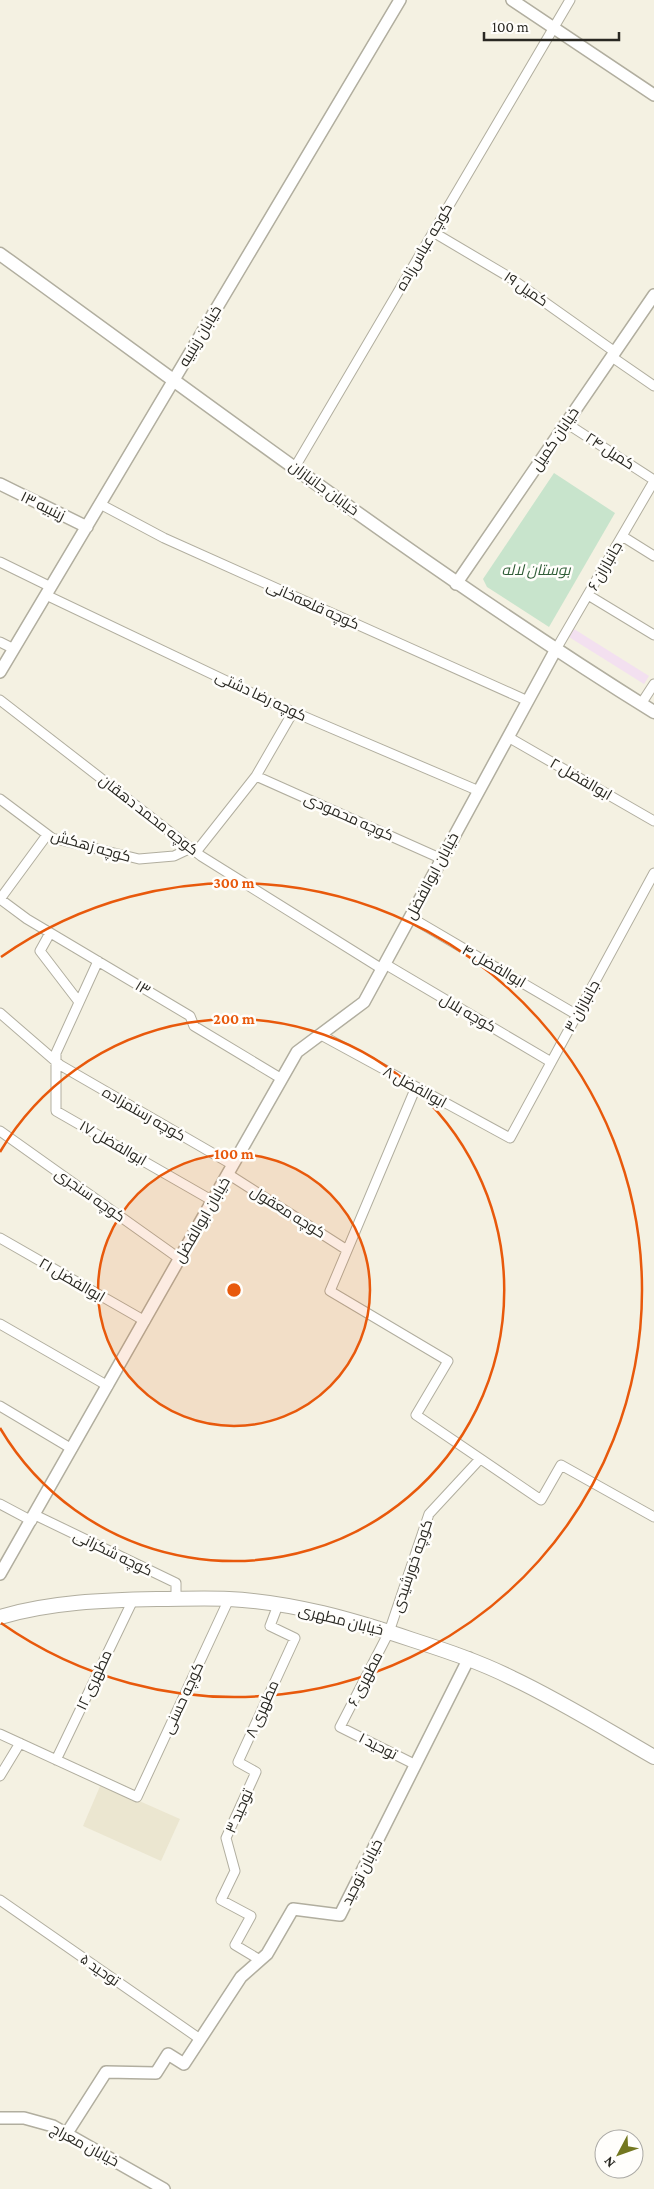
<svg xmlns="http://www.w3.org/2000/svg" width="654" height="2189" font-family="'Crimson Pro',Cairo,serif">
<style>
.commercial{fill:#f3e0f0}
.built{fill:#ebe6d0}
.green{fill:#c8e4cc}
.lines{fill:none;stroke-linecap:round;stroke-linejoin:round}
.minor-casing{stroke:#b1ae9f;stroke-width:11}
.tertiary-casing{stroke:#b1ae9f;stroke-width:14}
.secondary-casing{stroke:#b1ae9f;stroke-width:15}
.primary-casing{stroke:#b1ae9f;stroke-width:16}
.minor{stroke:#fff;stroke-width:9}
.tertiary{stroke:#fff;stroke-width:11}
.secondary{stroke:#fff;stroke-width:12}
.primary{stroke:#fff;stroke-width:14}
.ring{fill:none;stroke:#e8590c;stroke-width:2.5}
.labels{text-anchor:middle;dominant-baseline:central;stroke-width:5;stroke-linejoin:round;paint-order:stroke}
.street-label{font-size:15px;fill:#292822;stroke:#fffefb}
.park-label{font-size:15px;font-style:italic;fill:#2f5d37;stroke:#fffefb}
.centre{fill:#e8590c;stroke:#fffefb;stroke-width:2.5}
.ring-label{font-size:15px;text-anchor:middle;font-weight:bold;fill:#e8590c;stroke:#fffefb;stroke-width:5;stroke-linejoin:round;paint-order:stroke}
</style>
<rect width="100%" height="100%" fill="#f4f1e2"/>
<path class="commercial" d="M 574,629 L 649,676 L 644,684 L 569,637 Z"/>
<path class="built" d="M 101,1784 L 180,1819 L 161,1861 L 83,1826 Z"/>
<path class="green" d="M 554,473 L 615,513 L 549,627 L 487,587 L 483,579 Z"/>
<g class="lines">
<g class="minor-casing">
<path id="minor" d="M 433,232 L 509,277 L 615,352
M 612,357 L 654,386
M 566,423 L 654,480
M 295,467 L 570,0
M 100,504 L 164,538 L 528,701
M 622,536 L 654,556
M 0,562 L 51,587
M 46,595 L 277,705 L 479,791
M 588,595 L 654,635
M 0,642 L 14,649
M 555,651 L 654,481
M 0,700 L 201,856 L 382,969
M 641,704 L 654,684
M 508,737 L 654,821
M 256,776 L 442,859
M 0,799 L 52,838 L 139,859 L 174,856 L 191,848
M 196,852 L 256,776 L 293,712
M 0,899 L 27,919 L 190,1016 L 194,1026 L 282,1079
M 0,899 L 47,835
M 410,917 L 577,1015
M 50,933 L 40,951 L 79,1002
M 98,961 L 56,1053 L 56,1111 L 213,1201
M 385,964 L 551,1062
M 0,1013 L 60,1065 L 233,1165
M 321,1035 L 510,1138 L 654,873
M 416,1087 L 330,1291 L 448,1361 L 416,1415 L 541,1500 L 561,1465 L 654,1517
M 0,1131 L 180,1259
M 228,1174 L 347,1250
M 0,1238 L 145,1321
M 0,1324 L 108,1386
M 0,1406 L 72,1449
M 0,1504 L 32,1521
M 35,1515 L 176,1583 L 176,1599
M 0,1734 L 137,1797 L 229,1599
M 56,1760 L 133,1600
M 416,1765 L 340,1727 L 389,1632 L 429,1514 L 480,1459
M 0,1776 L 20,1743
M 0,1900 L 200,2039
M 260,1960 L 235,1945 L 251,1916 L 221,1900 L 235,1871 L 226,1838 L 256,1772 L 238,1762 L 295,1638 L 270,1626 L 278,1605"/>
</g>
<g class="tertiary-casing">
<path id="tertiary" d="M 512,0 L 654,95
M 0,484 L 87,527
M 456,584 L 654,295
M 0,672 L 400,0
M 0,1574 L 297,1052 L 364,1002 L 555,651
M 0,2118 L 24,2118 L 53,2126 L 164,2189
M 67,2133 L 106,2072 L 156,2073 L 168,2054 L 184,2064 L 241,1977 L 267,1954 L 293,1909 L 340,1915 L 469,1658"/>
</g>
<g class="secondary-casing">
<path id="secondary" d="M 0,254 C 216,410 428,571 654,712"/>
</g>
<g class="primary-casing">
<path id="primary" d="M 0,1617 C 50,1602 105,1600 157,1599 C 181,1599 205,1598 229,1599 C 292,1602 354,1620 413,1640 C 447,1651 480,1662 512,1678 C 561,1701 607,1730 654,1757"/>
</g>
<use href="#minor" class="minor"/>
<use href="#tertiary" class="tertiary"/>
<use href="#secondary" class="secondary"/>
<use href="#primary" class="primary"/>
</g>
<circle cx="234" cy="1290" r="136" fill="#e8590c" fill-opacity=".12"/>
<g class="ring">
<circle cx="234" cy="1290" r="136"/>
<path d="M0 1152A271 271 0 1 1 0 1428"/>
<path d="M1 957A407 407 0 1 1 1 1623"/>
</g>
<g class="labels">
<g class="street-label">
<text transform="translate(424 247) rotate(-60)">کوچه عباس‌زاده</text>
<text transform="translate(526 289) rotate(34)">کمیل ۱۹</text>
<text transform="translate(200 336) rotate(-59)">خیابان زینبیه</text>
<text transform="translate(555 439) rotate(-56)">خیابان کمیل</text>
<text transform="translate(610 451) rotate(33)">کمیل ۲۴</text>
<text transform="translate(324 488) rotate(36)">خیابان جانبازان</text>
<text transform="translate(43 506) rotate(26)">زینبیه ۱۳</text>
<text transform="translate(605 566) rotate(-60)">جانبازان ۶</text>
<text transform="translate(313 605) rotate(24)">کوچه قلعه‌خانی</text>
<text transform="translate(261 696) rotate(25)">کوچه رضا دشتی</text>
<text transform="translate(581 779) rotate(30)">ابوالفضل ۲</text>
<text transform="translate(149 815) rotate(38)">کوچه محمد دهقان</text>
<text transform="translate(349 817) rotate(24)">کوچه محمودی</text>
<text transform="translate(91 846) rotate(16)">کوچه زهکش</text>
<text transform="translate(432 876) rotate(-62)">خیابان ابوالفضل</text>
<text transform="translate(494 966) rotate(30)">ابوالفضل ۴</text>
<text transform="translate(143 988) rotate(31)">۱۳</text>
<text transform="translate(582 1006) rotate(-61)">جانبازان ۳</text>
<text transform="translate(468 1013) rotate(30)">کوچه بلال</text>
<text transform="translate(415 1087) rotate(29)">ابوالفضل ۸</text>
<text transform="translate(144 1114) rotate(30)">کوچه رستمزاده</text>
<text transform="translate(113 1143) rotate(30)">ابوالفضل ۱۷</text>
<text transform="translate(90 1195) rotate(35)">کوچه سنجری</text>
<text transform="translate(288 1212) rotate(32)">کوچه معقول</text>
<text transform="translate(202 1220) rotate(-60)">خیابان ابوالفضل</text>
<text transform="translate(72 1280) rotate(30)">ابوالفضل ۲۱</text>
<text transform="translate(113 1553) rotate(26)">کوچه شکرانی</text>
<text transform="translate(412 1566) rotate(-71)">کوچه خورشیدی</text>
<text transform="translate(341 1620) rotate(14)">خیابان مطهری</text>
<text transform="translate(365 1679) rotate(-63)">مطهری ۶</text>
<text transform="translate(94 1680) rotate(-65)">مطهری ۱۲</text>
<text transform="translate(183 1698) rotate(-65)">کوچه حسنی</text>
<text transform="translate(262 1709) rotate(-66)">مطهری ۸</text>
<text transform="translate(378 1746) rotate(27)">توحید ۱</text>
<text transform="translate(239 1811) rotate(-66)">توحید ۳</text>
<text transform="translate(362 1872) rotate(-63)">خیابان توحید</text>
<text transform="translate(100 1970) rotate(35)">توحید ۵</text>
<text transform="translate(85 2145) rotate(28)">خیابان معراج</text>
</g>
<g class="park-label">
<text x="536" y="570">بوستان لاله</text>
</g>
</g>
<circle cx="234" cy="1290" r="8" class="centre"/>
<g class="ring-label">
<text x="234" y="888">300 m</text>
<text x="234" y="1024">200 m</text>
<text x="234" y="1159">100 m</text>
</g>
<g transform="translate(619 2154) rotate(229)"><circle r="24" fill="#fffefb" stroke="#a9a8a4"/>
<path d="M0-4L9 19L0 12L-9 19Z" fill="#737720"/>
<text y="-8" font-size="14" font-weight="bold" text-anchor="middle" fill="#292822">N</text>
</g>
<path d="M484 32v8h135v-8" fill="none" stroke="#292822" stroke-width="2.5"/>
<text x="492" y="32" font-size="15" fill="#292822" stroke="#fffefb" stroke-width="4" paint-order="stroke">100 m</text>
</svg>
